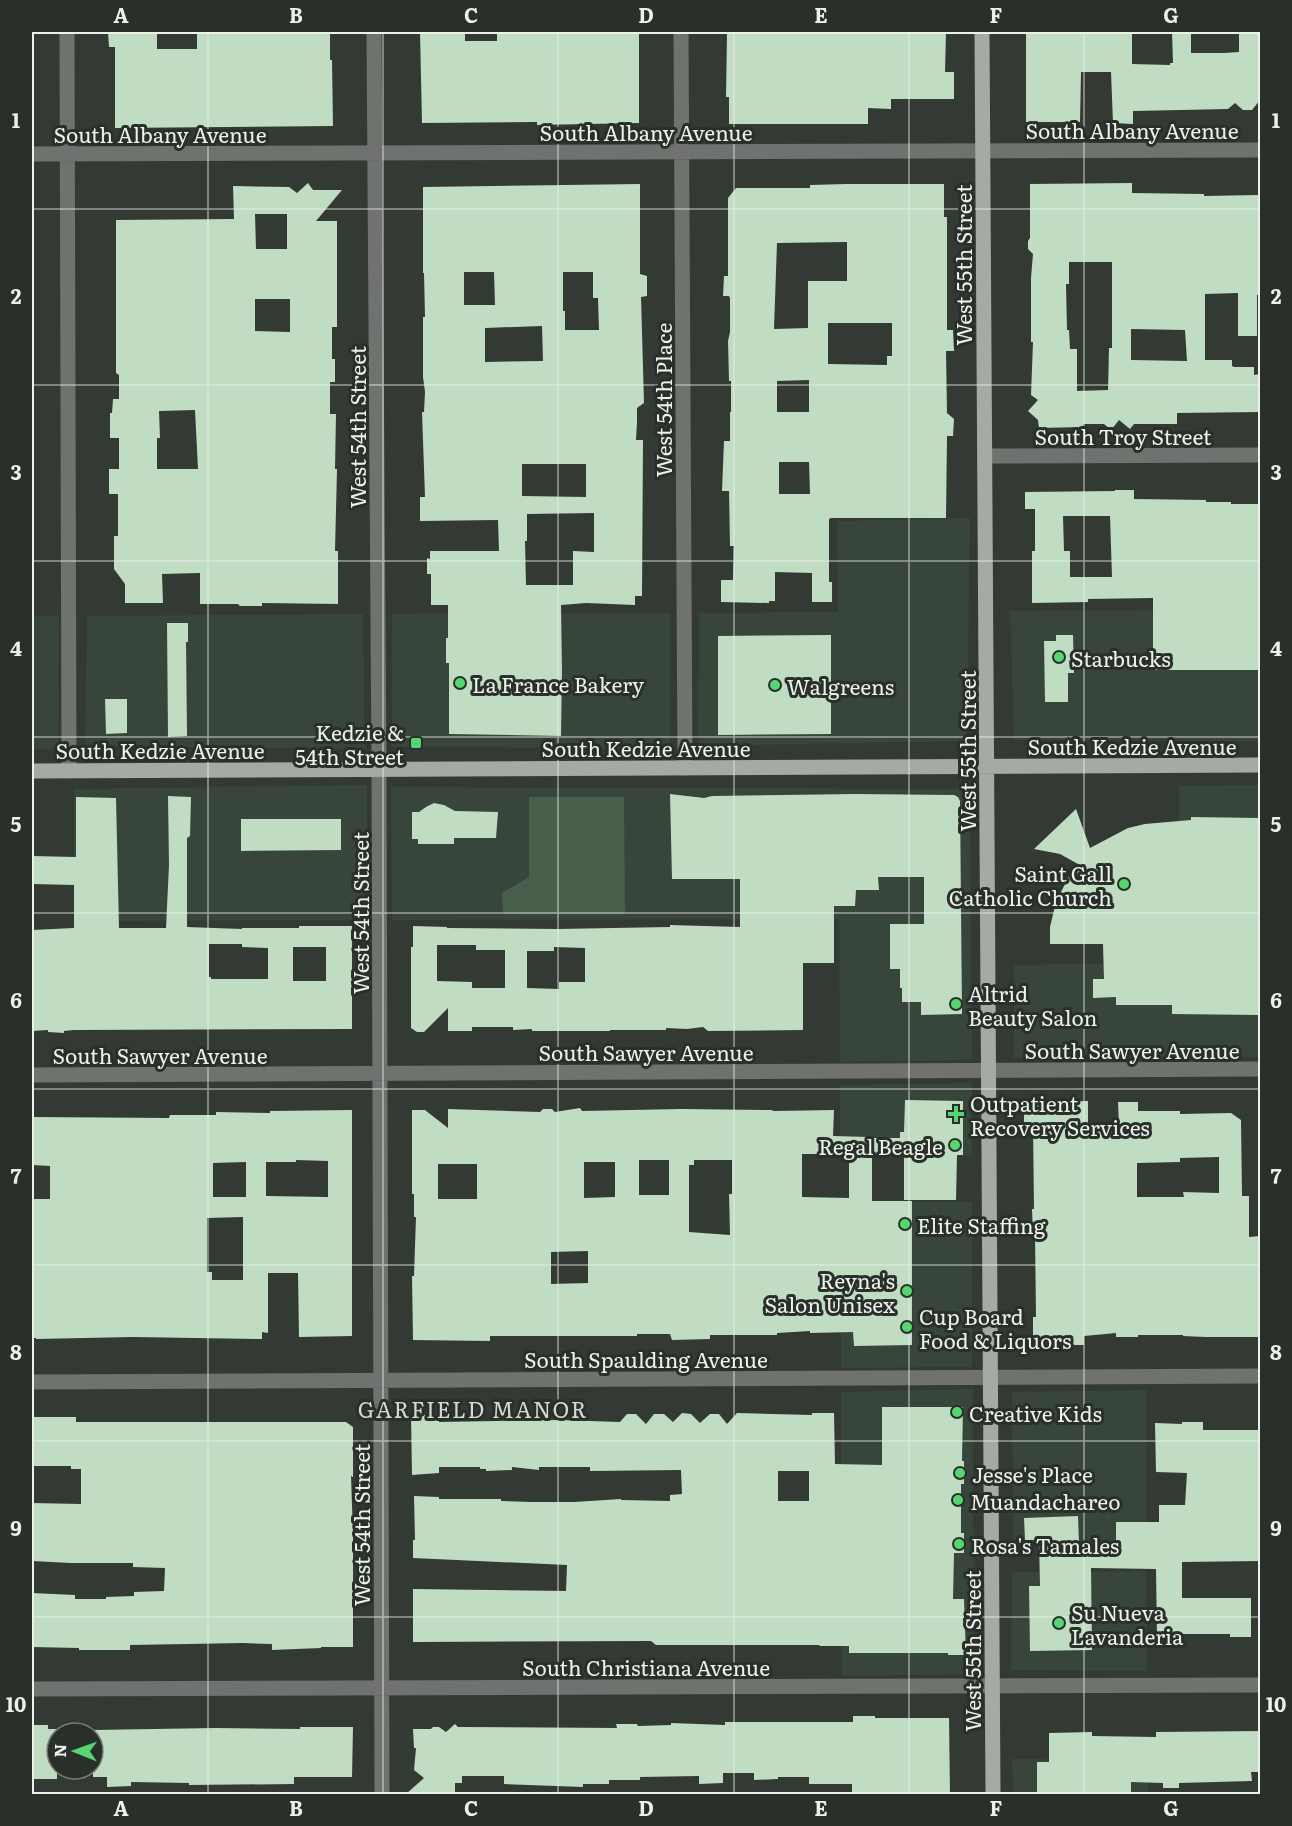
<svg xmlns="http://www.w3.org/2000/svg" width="1292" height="1826" font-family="Literata,serif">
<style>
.built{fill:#38453a}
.green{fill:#485f4b}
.building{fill:#c0dcc2;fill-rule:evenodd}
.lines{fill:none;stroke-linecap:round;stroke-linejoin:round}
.minor{stroke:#6f726f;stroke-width:15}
.major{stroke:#a4aba5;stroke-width:15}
.grid{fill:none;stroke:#ecf1ec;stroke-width:1.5;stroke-opacity:0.55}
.poi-dot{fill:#56d671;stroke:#293029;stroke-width:2}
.labels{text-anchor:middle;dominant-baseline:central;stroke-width:6;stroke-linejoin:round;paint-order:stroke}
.street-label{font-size:21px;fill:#ecf1ec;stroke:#293029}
.poi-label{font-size:21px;fill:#ecf1ec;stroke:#293029;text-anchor:start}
.neighbourhood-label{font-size:22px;letter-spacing:1.5px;fill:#d1dad1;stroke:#293029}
.neatline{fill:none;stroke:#ecf1ec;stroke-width:2}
.grid-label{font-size:20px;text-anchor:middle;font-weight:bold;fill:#ecf1ec}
</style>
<rect width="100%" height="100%" fill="#333a33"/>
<path class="built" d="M 970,518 L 967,741 L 698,746 L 699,613 L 838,612 L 837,521 Z
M 1260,610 L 1260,741 L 1014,740 L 1010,611 Z
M 670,613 L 670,748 L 392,747 L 392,614 Z
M 363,614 L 365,749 L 85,746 L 87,616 Z
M 32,616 L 59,616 L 58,749 L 32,749 Z
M 367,785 L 368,920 L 74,921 L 74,789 Z
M 1260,785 L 1260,1057 L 1014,1058 L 1014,965 L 1179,962 L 1179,786 Z
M 391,787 L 970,789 L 972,1060 L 840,1062 L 839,919 L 392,920 Z
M 972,1083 L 972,1156 L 840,1158 L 840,1085 Z
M 840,1202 L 972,1202 L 972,1367 L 841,1368 Z
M 973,1389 L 974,1674 L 842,1676 L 841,1392 Z
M 1146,1390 L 1146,1542 L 1013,1543 L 1012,1392 Z
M 1146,1571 L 1147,1671 L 1011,1670 L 1012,1572 Z
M 1012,1759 L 1147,1760 L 1148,1794 L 1013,1794 Z"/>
<path class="green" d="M 529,797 L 624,797 L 625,914 L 503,914 L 502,893 L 529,877 Z"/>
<path class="building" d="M 108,32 L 157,32 L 157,49 L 197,49 L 197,32 L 330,32 L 330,60 L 332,60 L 333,126 L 115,128 L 115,47 L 109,47 Z
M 420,32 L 465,32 L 465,41 L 497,41 L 497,32 L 639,32 L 639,123 L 537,125 L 537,122 L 422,123 Z
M 727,32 L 946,32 L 945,72 L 954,72 L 954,99 L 891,99 L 891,109 L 868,108 L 868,124 L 729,124 L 729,97 L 726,97 Z
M 1026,32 L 1132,32 L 1132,64 L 1170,65 L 1170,63 L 1173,63 L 1172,32 L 1191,32 L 1191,53 L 1224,53 L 1239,52 L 1239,32 L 1259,32 L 1260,100 L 1252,110 L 1243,110 L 1235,103 L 1228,109 L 1133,111 L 1133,124 L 1113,123 L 1111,72 L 1081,72 L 1080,122 L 1026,122 Z
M 308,183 L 313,190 L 342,190 L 316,221 L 337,221 L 337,327 L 332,327 L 332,359 L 335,359 L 335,382 L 330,382 L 330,414 L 336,414 L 335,469 L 337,469 L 335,551 L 338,551 L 338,604 L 262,603 L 262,606 L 240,606 L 238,604 L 200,604 L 200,573 L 162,574 L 163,603 L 125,603 L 125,584 L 114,569 L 114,536 L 118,536 L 118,494 L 109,494 L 109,469 L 119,469 L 119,438 L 110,438 L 110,413 L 112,413 L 113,399 L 119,399 L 119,375 L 116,373 L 116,220 L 234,219 L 233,186 L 289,187 L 297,193 ZM 255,214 L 287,214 L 287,249 L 256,249 ZM 255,299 L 290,299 L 290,332 L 255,331 ZM 195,410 L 198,469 L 157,469 L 157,438 L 160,438 L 159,411 Z
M 1132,183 L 1132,193 L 1204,194 L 1204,196 L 1259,195 L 1260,245 L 1258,245 L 1260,295 L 1257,295 L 1257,336 L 1238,336 L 1238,293 L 1205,294 L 1205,360 L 1232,360 L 1232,366 L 1234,367 L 1254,367 L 1254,375 L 1260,374 L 1260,412 L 1177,413 L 1177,424 L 1134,424 L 1130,429 L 1119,420 L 1111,430 L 1104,424 L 1084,424 L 1082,427 L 1039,428 L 1038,420 L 1028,411 L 1038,400 L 1031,395 L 1033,342 L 1031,342 L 1031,278 L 1033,254 L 1028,249 L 1028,241 L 1030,238 L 1030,184 ZM 1069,262 L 1112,262 L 1112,348 L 1109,348 L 1108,390 L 1077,391 L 1077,349 L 1070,349 L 1069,330 L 1067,330 L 1066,284 L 1069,284 ZM 1131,329 L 1185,330 L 1187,361 L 1131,360 Z
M 640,184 L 640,274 L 647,276 L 647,296 L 641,297 L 644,403 L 637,408 L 637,422 L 636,440 L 643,440 L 642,596 L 635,596 L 635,605 L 586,603 L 561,605 L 562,671 L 561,736 L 449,734 L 449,663 L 446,663 L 446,638 L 448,638 L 448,605 L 431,605 L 431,574 L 427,574 L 427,558 L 430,559 L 430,551 L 499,551 L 498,520 L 420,521 L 420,497 L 425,497 L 422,412 L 424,412 L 425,392 L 423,377 L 423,317 L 425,317 L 424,273 L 423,273 L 423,187 ZM 464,272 L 494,272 L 495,305 L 464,305 ZM 563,272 L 593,272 L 593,298 L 598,298 L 599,330 L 565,330 L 565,311 L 563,311 ZM 542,326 L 543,361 L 485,362 L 485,328 ZM 522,464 L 586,464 L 586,497 L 522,496 ZM 594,513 L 594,552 L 573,551 L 573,585 L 526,585 L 525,541 L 527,541 L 527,514 Z
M 846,184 L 944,184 L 944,217 L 947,217 L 947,330 L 953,330 L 954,351 L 946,351 L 947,413 L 954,419 L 953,436 L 947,436 L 946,518 L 831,518 L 829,519 L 829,582 L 832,582 L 832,602 L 812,602 L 812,573 L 775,572 L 775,601 L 769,601 L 769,603 L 721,602 L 721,580 L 733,580 L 734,546 L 730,546 L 729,491 L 722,491 L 724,441 L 730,441 L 730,412 L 731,412 L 731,381 L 729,381 L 728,341 L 730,332 L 730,298 L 729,296 L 723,296 L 724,276 L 728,276 L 728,198 L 736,188 L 810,188 L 810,185 ZM 847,242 L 847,281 L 808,281 L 808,328 L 774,329 L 777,243 ZM 828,323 L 892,323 L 892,356 L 887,356 L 887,365 L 828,364 ZM 809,380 L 809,412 L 777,412 L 777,381 ZM 779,462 L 809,462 L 810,494 L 779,494 Z
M 1115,490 L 1134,490 L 1134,499 L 1206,500 L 1206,502 L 1231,502 L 1231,504 L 1260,504 L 1260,554 L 1258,554 L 1260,670 L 1153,670 L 1153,598 L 1088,599 L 1088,602 L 1032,603 L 1032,551 L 1035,551 L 1035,509 L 1025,509 L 1025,492 L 1115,491 ZM 1063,516 L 1110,516 L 1112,577 L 1070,577 L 1070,551 L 1064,551 Z
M 167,623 L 188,623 L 188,642 L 186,642 L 187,736 L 168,737 Z
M 831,635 L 831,734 L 718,735 L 718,636 Z
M 1056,635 L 1073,635 L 1074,673 L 1068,673 L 1068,702 L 1045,702 L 1044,641 L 1056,641 Z
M 105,699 L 127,699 L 127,733 L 106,734 Z
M 670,794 L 704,798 L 712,796 L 856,794 L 954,795 L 958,797 L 960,801 L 962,1014 L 921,1015 L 921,1002 L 902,1002 L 902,988 L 900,988 L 900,969 L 890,969 L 890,924 L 924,924 L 924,877 L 878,877 L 879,890 L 856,890 L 855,906 L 834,906 L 834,963 L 803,963 L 803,1030 L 708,1031 L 703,1027 L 687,1029 L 666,1028 L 666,1030 L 610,1030 L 610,1031 L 532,1031 L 532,1029 L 513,1030 L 513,1027 L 472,1027 L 472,1031 L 448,1031 L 448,1008 L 424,1032 L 417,1032 L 411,1028 L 411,947 L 413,947 L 413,926 L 447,927 L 447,928 L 557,929 L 670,927 L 670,925 L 740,927 L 740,879 L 672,879 ZM 437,945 L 476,945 L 476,950 L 505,950 L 505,988 L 472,988 L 472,982 L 437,981 ZM 554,947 L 585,948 L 585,982 L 559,982 L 559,989 L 527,988 L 527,951 L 554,951 Z
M 168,796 L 191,797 L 190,836 L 187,838 L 187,927 L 242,929 L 242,928 L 299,928 L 299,926 L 352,926 L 352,1029 L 74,1030 L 64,1031 L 64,1033 L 48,1032 L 48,1030 L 32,1031 L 32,930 L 74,928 L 74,885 L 32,884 L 32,856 L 76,857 L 76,797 L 116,798 L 119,928 L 166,928 L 169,865 ZM 209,944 L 242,944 L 242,947 L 268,948 L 268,979 L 211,979 L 211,977 L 209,977 ZM 293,947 L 326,947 L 326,981 L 293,981 Z
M 434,803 L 444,805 L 455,811 L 498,812 L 496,838 L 454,838 L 454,844 L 418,844 L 418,839 L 412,839 L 412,812 L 419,812 L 426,807 Z
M 1076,809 L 1090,848 L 1128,828 L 1145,824 L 1191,820 L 1191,817 L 1260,818 L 1260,843 L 1259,843 L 1260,1015 L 1172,1014 L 1172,1005 L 1116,1005 L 1116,997 L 1093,998 L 1093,979 L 1104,979 L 1103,944 L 1050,944 L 1050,927 L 1056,902 L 1068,878 L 1078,864 L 1060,854 L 1034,849 Z
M 241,819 L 341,819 L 341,850 L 241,851 Z
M 1024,1098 L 1033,1102 L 1088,1101 L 1088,1127 L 1119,1127 L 1118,1102 L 1138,1102 L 1138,1111 L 1180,1111 L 1180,1114 L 1231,1113 L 1241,1120 L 1242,1196 L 1249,1196 L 1249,1237 L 1260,1236 L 1260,1337 L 1206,1337 L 1183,1336 L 1183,1335 L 1138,1335 L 1138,1337 L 1116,1337 L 1116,1333 L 1084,1336 L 1084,1345 L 1033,1345 L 1033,1317 L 1036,1317 L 1035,1234 L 1033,1234 L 1032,1209 L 1034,1209 L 1033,1125 L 1024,1125 ZM 1219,1157 L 1219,1193 L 1183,1192 L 1184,1197 L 1137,1197 L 1137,1163 L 1180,1162 L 1180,1158 Z
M 905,1100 L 963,1101 L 963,1155 L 957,1155 L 956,1200 L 904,1200 L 904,1153 L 872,1155 L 872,1201 L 912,1201 L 912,1345 L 854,1346 L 853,1332 L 810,1333 L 810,1331 L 777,1333 L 777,1335 L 710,1335 L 710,1339 L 672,1340 L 670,1334 L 637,1334 L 637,1336 L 490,1336 L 490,1341 L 413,1340 L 412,1276 L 414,1276 L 416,1217 L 414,1217 L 414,1194 L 412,1194 L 412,1110 L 425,1110 L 448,1128 L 448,1109 L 540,1112 L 543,1109 L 552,1109 L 555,1112 L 580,1108 L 582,1111 L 681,1109 L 772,1110 L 773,1111 L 834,1110 L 833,1136 L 869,1137 L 869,1138 L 900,1138 L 900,1132 L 904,1132 ZM 802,1154 L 849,1154 L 849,1198 L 802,1197 ZM 639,1160 L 669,1160 L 669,1195 L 639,1195 ZM 694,1160 L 732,1160 L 732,1194 L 729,1194 L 730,1235 L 689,1232 L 689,1165 L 694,1165 ZM 584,1162 L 615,1162 L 615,1197 L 584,1198 ZM 438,1164 L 477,1164 L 477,1199 L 438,1199 ZM 588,1251 L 588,1283 L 551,1284 L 551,1252 Z
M 352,1110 L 352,1336 L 299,1337 L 298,1273 L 268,1273 L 268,1333 L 262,1332 L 262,1339 L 133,1337 L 36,1339 L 36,1338 L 32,1338 L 32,1199 L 50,1199 L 50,1166 L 32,1165 L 32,1117 L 169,1118 L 170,1115 L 216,1115 L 216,1112 L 270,1113 L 270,1111 ZM 296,1160 L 328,1161 L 328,1197 L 266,1196 L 266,1162 L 296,1162 ZM 246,1162 L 246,1197 L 213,1197 L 213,1163 ZM 243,1217 L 243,1280 L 212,1280 L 212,1272 L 207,1272 L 207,1218 Z
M 882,1407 L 963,1407 L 962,1461 L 964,1461 L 964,1484 L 961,1484 L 961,1533 L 964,1533 L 964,1553 L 954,1553 L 953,1599 L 964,1599 L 966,1655 L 948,1655 L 948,1653 L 849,1653 L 849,1646 L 819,1646 L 820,1645 L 656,1645 L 651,1641 L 413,1642 L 413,1589 L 566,1591 L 567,1565 L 413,1558 L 413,1540 L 415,1540 L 414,1496 L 439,1497 L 439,1499 L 501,1499 L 501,1501 L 531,1502 L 574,1502 L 621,1499 L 621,1500 L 670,1501 L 670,1495 L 682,1494 L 681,1470 L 590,1471 L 590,1467 L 539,1467 L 539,1470 L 512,1467 L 512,1470 L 486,1471 L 486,1469 L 480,1469 L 480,1467 L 439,1467 L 439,1473 L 412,1475 L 411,1415 L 439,1415 L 439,1422 L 560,1420 L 620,1422 L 627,1414 L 636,1414 L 646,1424 L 654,1414 L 664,1414 L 673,1422 L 682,1413 L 691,1414 L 700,1423 L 710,1414 L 719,1414 L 727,1424 L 737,1413 L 812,1415 L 812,1413 L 834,1413 L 835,1464 L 882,1465 ZM 778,1471 L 809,1471 L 809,1501 L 778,1501 Z
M 32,1417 L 76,1417 L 76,1422 L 346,1422 L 353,1427 L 353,1477 L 351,1476 L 353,1534 L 353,1647 L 321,1647 L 321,1648 L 272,1650 L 272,1644 L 243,1643 L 130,1645 L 130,1650 L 79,1650 L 79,1648 L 32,1647 L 32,1593 L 75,1595 L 75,1599 L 106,1599 L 106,1597 L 134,1596 L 134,1592 L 164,1591 L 165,1568 L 133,1567 L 133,1563 L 71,1563 L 32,1561 L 32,1503 L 81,1504 L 81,1469 L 71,1469 L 71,1466 L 32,1466 Z
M 1182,1422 L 1203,1422 L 1203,1430 L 1260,1430 L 1260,1561 L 1182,1562 L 1182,1598 L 1251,1598 L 1251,1637 L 1230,1637 L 1230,1634 L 1182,1634 L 1182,1637 L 1157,1637 L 1156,1569 L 1091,1568 L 1092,1650 L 1030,1651 L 1029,1586 L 1040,1586 L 1039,1540 L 1025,1540 L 1024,1518 L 1078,1516 L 1079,1543 L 1116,1543 L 1116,1522 L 1159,1522 L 1159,1505 L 1185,1505 L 1187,1473 L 1156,1472 L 1155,1423 L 1182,1424 Z
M 853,1716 L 875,1716 L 875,1718 L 949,1718 L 950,1794 L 852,1794 L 852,1784 L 809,1784 L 809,1777 L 778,1777 L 778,1779 L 754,1780 L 754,1773 L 723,1773 L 723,1783 L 699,1784 L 699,1776 L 640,1777 L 640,1780 L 609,1780 L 609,1784 L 583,1784 L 583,1787 L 504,1784 L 504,1776 L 462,1776 L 462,1783 L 455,1783 L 455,1794 L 406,1794 L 424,1778 L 414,1770 L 416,1748 L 414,1748 L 413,1729 L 431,1729 L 433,1727 L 439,1727 L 446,1732 L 455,1724 L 458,1727 L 617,1728 L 616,1724 L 637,1724 L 638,1726 L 671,1725 L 671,1723 L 725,1725 L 725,1722 L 853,1722 Z
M 32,1725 L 48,1725 L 48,1729 L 57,1729 L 57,1779 L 32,1779 Z
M 300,1727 L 353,1727 L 352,1777 L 294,1777 L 294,1784 L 189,1785 L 189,1783 L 131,1782 L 131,1786 L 107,1787 L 107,1777 L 93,1777 L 93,1730 L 215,1728 L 300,1729 Z
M 1260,1731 L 1260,1772 L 1251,1772 L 1252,1781 L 1179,1783 L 1179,1788 L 1163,1788 L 1163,1783 L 1131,1782 L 1131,1794 L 1037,1794 L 1037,1762 L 1049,1762 L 1049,1733 L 1092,1732 L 1092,1736 L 1156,1737 L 1156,1732 Z"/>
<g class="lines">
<path class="minor" d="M 67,32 L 69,771
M 374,32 L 379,769 L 382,1794
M 681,32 L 685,768
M 32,154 L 1260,150
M 985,456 L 1260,455
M 32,1075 L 1260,1069
M 32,1382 L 1260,1376
M 32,1689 L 1260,1685"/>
<path class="major" d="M 982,32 L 993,1794
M 32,771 L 1260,765"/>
</g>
<path class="grid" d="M 208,32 L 208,1794M 383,32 L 383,1794M 558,32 L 558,1794M 734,32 L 734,1794M 909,32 L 909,1794M 1084,32 L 1084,1794M 32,209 L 1260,209M 32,385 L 1260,385M 32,561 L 1260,561M 32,737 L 1260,737M 32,913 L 1260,913M 32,1089 L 1260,1089M 32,1265 L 1260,1265M 32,1441 L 1260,1441M 32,1617 L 1260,1617"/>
<g class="poi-dot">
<circle cx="1059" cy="657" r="6"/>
<circle cx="460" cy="683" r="6"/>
<circle cx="775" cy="685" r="6"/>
<rect x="410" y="737" width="12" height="12" rx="3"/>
<circle cx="1124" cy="884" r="6"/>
<circle cx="956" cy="1004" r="6"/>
<path d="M953 1105h6v6h6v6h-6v6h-6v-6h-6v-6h6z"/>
<circle cx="955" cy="1145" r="6"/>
<circle cx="905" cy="1224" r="6"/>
<circle cx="907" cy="1291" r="6"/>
<circle cx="907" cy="1327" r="6"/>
<circle cx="957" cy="1412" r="6"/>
<circle cx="960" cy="1473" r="6"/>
<circle cx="958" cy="1500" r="6"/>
<circle cx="959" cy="1544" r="6"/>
<circle cx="1059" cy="1623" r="6"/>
</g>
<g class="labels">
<g class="street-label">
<text x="1132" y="129">South Albany Avenue</text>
<text x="646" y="131">South Albany Avenue</text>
<text x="160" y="133">South Albany Avenue</text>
<text transform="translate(962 265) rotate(-90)">West 55th Street</text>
<text transform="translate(662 400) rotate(-90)">West 54th Place</text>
<text transform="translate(356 427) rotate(-90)">West 54th Street</text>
<text x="1123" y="435">South Troy Street</text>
<text x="1132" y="745">South Kedzie Avenue</text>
<text x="646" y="747">South Kedzie Avenue</text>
<text x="160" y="749">South Kedzie Avenue</text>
<text transform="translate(966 751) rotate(-90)">West 55th Street</text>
<text transform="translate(359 913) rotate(-90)">West 54th Street</text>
<text x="1132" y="1049">South Sawyer Avenue</text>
<text x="646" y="1051">South Sawyer Avenue</text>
<text x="160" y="1054">South Sawyer Avenue</text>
<text x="646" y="1358">South Spaulding Avenue</text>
<text transform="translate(360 1525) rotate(-90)">West 54th Street</text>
<text transform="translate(971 1651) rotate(-90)">West 55th Street</text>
<text x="646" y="1666">South Christiana Avenue</text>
</g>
<g class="poi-label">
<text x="1071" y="657">Starbucks</text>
<text x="472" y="683">La France Bakery</text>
<text x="787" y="685">Walgreens</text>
<text x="404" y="731" text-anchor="end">Kedzie &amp;<tspan x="404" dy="24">54th Street</tspan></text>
<text x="1112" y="872" text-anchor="end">Saint Gall<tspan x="1112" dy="24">Catholic Church</tspan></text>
<text x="968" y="992">Altrid<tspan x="968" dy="24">Beauty Salon</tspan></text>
<text x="970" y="1102">Outpatient<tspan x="970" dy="24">Recovery Services</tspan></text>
<text x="943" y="1145" text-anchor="end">Regal Beagle</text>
<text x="917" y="1224">Elite Staffing</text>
<text x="895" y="1279" text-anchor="end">Reyna's<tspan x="895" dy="24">Salon Unisex</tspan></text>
<text x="919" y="1315">Cup Board<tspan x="919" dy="24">Food &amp; Liquors</tspan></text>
<text x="969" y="1412">Creative Kids</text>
<text x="972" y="1473">Jesse's Place</text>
<text x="970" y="1500">Muandachareo</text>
<text x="971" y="1544">Rosa's Tamales</text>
<text x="1071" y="1611">Su Nueva<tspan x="1071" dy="24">Lavanderia</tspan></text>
</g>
<g class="neighbourhood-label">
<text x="473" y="1408">GARFIELD MANOR</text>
</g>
</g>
<rect width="1292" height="1826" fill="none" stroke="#293029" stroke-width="66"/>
<g transform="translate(75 1751) rotate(271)"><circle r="28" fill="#293029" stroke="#777d77" stroke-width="1.5"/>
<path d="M0-4.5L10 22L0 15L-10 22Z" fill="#56d671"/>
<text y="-9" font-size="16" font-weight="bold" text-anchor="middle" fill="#ecf1ec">N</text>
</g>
<rect x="33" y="33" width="1226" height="1760" class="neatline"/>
<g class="grid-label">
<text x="121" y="23">A</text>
<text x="296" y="23">B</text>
<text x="471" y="23">C</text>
<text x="646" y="23">D</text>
<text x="821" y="23">E</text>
<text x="996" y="23">F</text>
<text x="1171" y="23">G</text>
<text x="16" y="128">1</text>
<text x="1276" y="128">1</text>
<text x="16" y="304">2</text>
<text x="1276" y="304">2</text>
<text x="16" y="480">3</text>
<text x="1276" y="480">3</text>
<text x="16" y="656">4</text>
<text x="1276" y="656">4</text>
<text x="16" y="832">5</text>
<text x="1276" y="832">5</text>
<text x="16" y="1008">6</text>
<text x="1276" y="1008">6</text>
<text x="16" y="1184">7</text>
<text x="1276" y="1184">7</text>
<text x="16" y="1360">8</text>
<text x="1276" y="1360">8</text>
<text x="16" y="1536">9</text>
<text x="1276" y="1536">9</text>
<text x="16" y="1712">10</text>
<text x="1276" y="1712">10</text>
<text x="121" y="1816">A</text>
<text x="296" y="1816">B</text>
<text x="471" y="1816">C</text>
<text x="646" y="1816">D</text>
<text x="821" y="1816">E</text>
<text x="996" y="1816">F</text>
<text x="1171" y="1816">G</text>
</g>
</svg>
